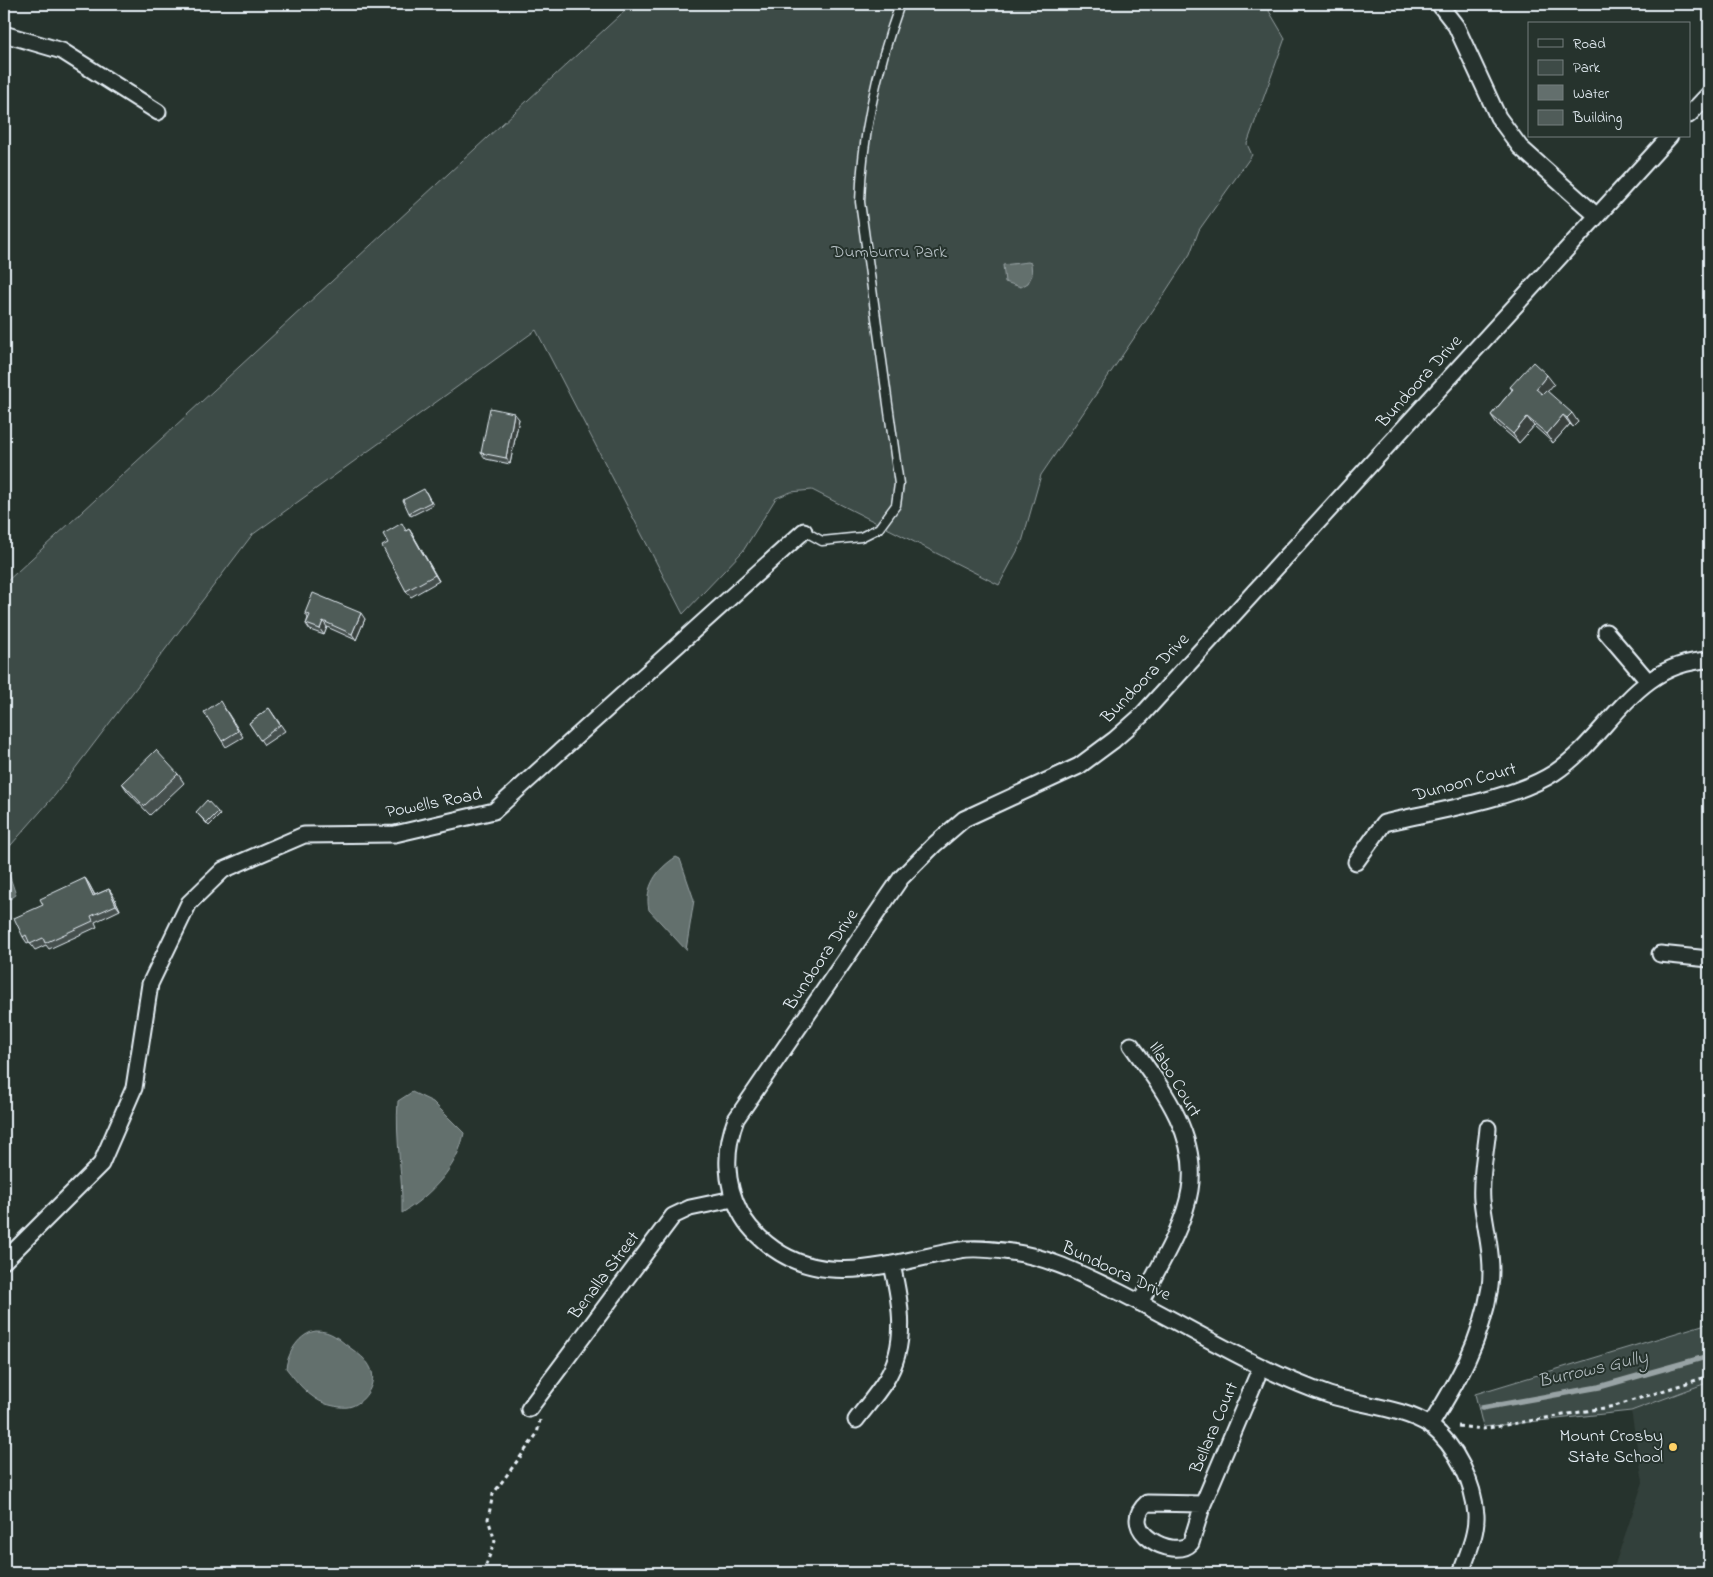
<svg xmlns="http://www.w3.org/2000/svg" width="1713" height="1577" font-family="'Indie Flower',sans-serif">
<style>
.built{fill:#333f3a}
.green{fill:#3e4b47;stroke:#939ea0}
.water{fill:#636f6d;stroke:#98a3a5}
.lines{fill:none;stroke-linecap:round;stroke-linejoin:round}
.stream{stroke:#98a3a5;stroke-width:5.5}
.service-casing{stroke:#e8f1f8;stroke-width:11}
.minor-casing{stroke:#e8f1f8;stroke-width:19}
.path{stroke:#e8f1f8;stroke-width:3;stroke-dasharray:4 4;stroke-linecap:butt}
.service{stroke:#26332d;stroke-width:8}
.minor{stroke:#26332d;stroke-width:15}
.wall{fill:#454f4d;stroke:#e8f1f8}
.shaded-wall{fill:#38403e;stroke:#e8f1f8}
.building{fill:#505c59;stroke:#e8f1f8}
.poi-dot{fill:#ffd166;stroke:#26332d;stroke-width:2}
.labels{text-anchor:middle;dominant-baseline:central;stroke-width:4;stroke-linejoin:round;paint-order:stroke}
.park-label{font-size:18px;fill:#b5bfc3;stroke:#26332d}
.street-label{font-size:18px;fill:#e8f1f8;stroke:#26332d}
.poi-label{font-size:18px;fill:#e8f1f8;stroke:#26332d;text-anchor:end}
.water-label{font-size:19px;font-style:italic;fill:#b3bdc0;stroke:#26332d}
</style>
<rect width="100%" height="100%" fill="#26332d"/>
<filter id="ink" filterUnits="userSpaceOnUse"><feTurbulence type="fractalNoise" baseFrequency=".02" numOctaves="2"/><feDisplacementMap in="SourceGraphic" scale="10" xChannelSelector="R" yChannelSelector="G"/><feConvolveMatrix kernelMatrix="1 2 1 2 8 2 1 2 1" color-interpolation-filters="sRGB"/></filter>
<g filter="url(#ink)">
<path class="built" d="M 1709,1382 L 1709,1573 L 1612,1573 L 1643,1482 L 1631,1411 Z"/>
<path class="green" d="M 632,4 L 1272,4 L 1269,11 L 1285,38 L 1247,144 L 1252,155 L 1199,230 L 1190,254 L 1164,294 L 1041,475 L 1022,542 L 999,585 L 812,490 L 791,492 L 776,498 L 743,551 L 683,614 L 536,330 L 252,535 L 55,795 L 4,853 L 4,584 Z
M 1709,1323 L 1709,1382 L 1631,1411 L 1483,1427 L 1475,1394 Z"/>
<path class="water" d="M 1028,262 L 1031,263 L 1032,275 L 1028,283 L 1021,287 L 1005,282 L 1003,265 Z
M 676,857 L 680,859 L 694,900 L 686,950 L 649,910 C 644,887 657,869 676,857 Z
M 9,874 L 16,895 L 10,899 L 5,895 L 4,875 Z
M 412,1092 L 433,1102 L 464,1133 C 458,1167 431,1195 402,1213 C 403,1175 395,1139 398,1101 Z
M 316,1331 C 332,1331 337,1338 349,1347 C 357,1353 367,1359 371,1369 C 377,1382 366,1401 352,1406 C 345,1409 333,1406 326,1404 C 308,1397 297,1382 286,1368 C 288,1352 300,1333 316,1331 Z"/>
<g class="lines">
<path class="stream" d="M 1482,1408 L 1599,1387 L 1709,1356"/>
<g class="service-casing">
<path id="service" d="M 804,531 L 822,541 L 861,537 L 879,528 L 896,505 L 899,484 L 860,202 C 862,133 877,68 900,4"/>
</g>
<g class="minor-casing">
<path id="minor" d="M 1439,4 L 1456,26 L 1498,117 L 1520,147 L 1597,216
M 4,34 L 62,51 L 158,112
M 1689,115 L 1709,94
M 1606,632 L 1647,680
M 1356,862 L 1384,823 C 1434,811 1512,800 1554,773 C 1610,736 1633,663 1709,660
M 1660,954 L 1709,959
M 1131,1045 C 1161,1087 1199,1135 1190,1190 C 1184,1228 1157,1269 1140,1303
M 4,1261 L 101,1164 L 134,1088 L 150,984 L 189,903 L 223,870 L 304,835 L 395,834 L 494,811 L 804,531
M 529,1409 L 673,1216 L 690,1208 L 733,1199
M 856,1420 C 866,1407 877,1394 886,1380 C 908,1345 901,1303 892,1265
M 1430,1426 C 1457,1382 1482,1340 1490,1287 C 1494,1257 1485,1229 1482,1200 C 1480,1177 1486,1151 1488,1128
M 1203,1504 L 1147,1503 C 1116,1530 1174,1561 1191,1543 L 1203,1504 L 1261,1367
M 1461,1573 C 1467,1555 1477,1534 1476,1515 C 1474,1483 1456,1446 1431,1426 C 1405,1408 1360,1405 1329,1395 C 1254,1369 1186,1325 1115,1290 C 1081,1274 1049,1257 1011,1252 C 996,1250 975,1247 960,1250 C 899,1260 830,1289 774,1249 C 760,1239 748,1228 740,1212 C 725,1183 724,1150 736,1119 L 901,878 L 935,844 L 964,819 L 1079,766 L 1114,740 L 1141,716 L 1670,136"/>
</g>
<path class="path" d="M 1458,1426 L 1483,1429 L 1615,1406 L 1709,1376
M 483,1573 L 495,1541 L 488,1519 L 493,1494 L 537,1434 L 540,1420"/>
<use href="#service" class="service"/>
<use href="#minor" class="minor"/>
</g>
<path class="wall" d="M 1554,384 L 1547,391 L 1578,422 L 1573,427 L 1570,424 L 1553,443 L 1534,426 L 1519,443 L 1497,424 L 1491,415 L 1512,390 L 1510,387 Z
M 519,419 L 510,464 L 486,459 L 481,453 Z
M 426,492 L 433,505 L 411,516 L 409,513 Z
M 409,529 L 413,535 L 439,581 L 411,597 L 406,591 L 388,543 Z
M 305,613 L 365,619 L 356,640 L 327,627 L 324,635 L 310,630 L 306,624 L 308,618 Z
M 224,707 L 243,737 L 226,747 L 222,741 Z
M 269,708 L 285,731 L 264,745 L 249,723 Z
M 178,774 L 184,783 L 150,815 L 128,792 L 122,783 Z
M 196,812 L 218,812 L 220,815 L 209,826 Z
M 85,878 L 89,884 L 95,895 L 109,889 L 113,895 L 120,910 L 95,922 L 97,927 L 49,949 L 46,945 L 35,950 L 29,942 L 27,943 L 23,937 L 43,905 Z"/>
<path class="shaded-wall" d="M 1547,375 L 1554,384 L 1542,398 L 1536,389 Z
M 514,413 L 519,419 L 510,464 L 506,458 Z
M 1572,413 L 1578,422 L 1573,427 L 1567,418 Z
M 1563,415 L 1570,424 L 1553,443 L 1547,434 Z
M 1527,417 L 1534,426 L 1519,443 L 1513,434 Z
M 409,529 L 413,535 L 439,581 L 435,575 Z
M 361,613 L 365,619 L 356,640 L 352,634 Z
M 323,621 L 327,627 L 324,635 L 320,629 Z
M 85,878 L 89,884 L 98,902 L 93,896 Z
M 109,889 L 113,895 L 120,910 L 116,905 Z"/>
<path class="building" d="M 1533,362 L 1547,375 L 1536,389 L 1542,394 L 1546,390 L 1572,413 L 1567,418 L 1563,415 L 1547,434 L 1527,417 L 1513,434 L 1491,415 L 1513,389 L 1510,387 Z
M 490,408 L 514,413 L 506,458 L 481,453 Z
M 424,489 L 431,502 L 409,513 L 403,500 Z
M 402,523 L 406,531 L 409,529 L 435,575 L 406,591 L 382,546 L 388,543 L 383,534 Z
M 313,593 L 361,613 L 352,634 L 323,621 L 320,629 L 306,624 L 310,615 L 305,613 Z
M 220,701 L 238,731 L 222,741 L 204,712 Z
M 269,708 L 280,725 L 260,740 L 249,723 Z
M 156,750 L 178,774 L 144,806 L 122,783 Z
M 207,800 L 218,812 L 207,823 L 196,812 Z
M 85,878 L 93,896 L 109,889 L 116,905 L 91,916 L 93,921 L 45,943 L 43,938 L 30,944 L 26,935 L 23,937 L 14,918 L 43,905 L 40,899 Z"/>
</g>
<circle class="poi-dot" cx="1673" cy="1447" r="5"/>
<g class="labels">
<g class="park-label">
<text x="889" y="253">Dumburru Park</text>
</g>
<g class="street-label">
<text transform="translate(1420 382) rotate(-48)">Bundoora Drive</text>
<text transform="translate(1146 679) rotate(-46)">Bundoora Drive</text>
<text transform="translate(1465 783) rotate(-15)">Dunoon Court</text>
<text transform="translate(434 804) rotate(-11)">Powells Road</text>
<text transform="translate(822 960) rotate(-56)">Bundoora Drive</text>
<text transform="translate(1174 1080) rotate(59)">Illabo Court</text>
<text transform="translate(1116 1272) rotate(25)">Bundoora Drive</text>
<text transform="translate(605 1276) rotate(-53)">Benalla Street</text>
<text transform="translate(1215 1428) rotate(-67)">Bellara Court</text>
</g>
<g class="poi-label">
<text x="1663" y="1437">Mount Crosby<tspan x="1663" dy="21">State School</tspan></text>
</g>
<g class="water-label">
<text transform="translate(1593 1370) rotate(-13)">Burrows Gully</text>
</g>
</g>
<rect width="1713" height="1577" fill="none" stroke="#26332d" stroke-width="20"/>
<rect x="10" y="10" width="1693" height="1557" fill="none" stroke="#e8f1f8" stroke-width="2" filter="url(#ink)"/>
<rect x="1528" y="22" width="162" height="115" fill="#26332d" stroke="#747f7e"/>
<rect x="1538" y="39" width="25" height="8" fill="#26332d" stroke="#747f7e"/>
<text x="1573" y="48" font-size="15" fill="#e8f1f8">Road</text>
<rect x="1538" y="60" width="25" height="15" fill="#3e4b47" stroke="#747f7e"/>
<text x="1573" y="72" font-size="15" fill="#e8f1f8">Park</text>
<rect x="1538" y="85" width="25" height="15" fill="#636f6d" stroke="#747f7e"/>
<text x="1573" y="98" font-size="15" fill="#e8f1f8">Water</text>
<rect x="1538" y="110" width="25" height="15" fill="#505c59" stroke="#747f7e"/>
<text x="1573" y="122" font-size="15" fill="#e8f1f8">Building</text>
</svg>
